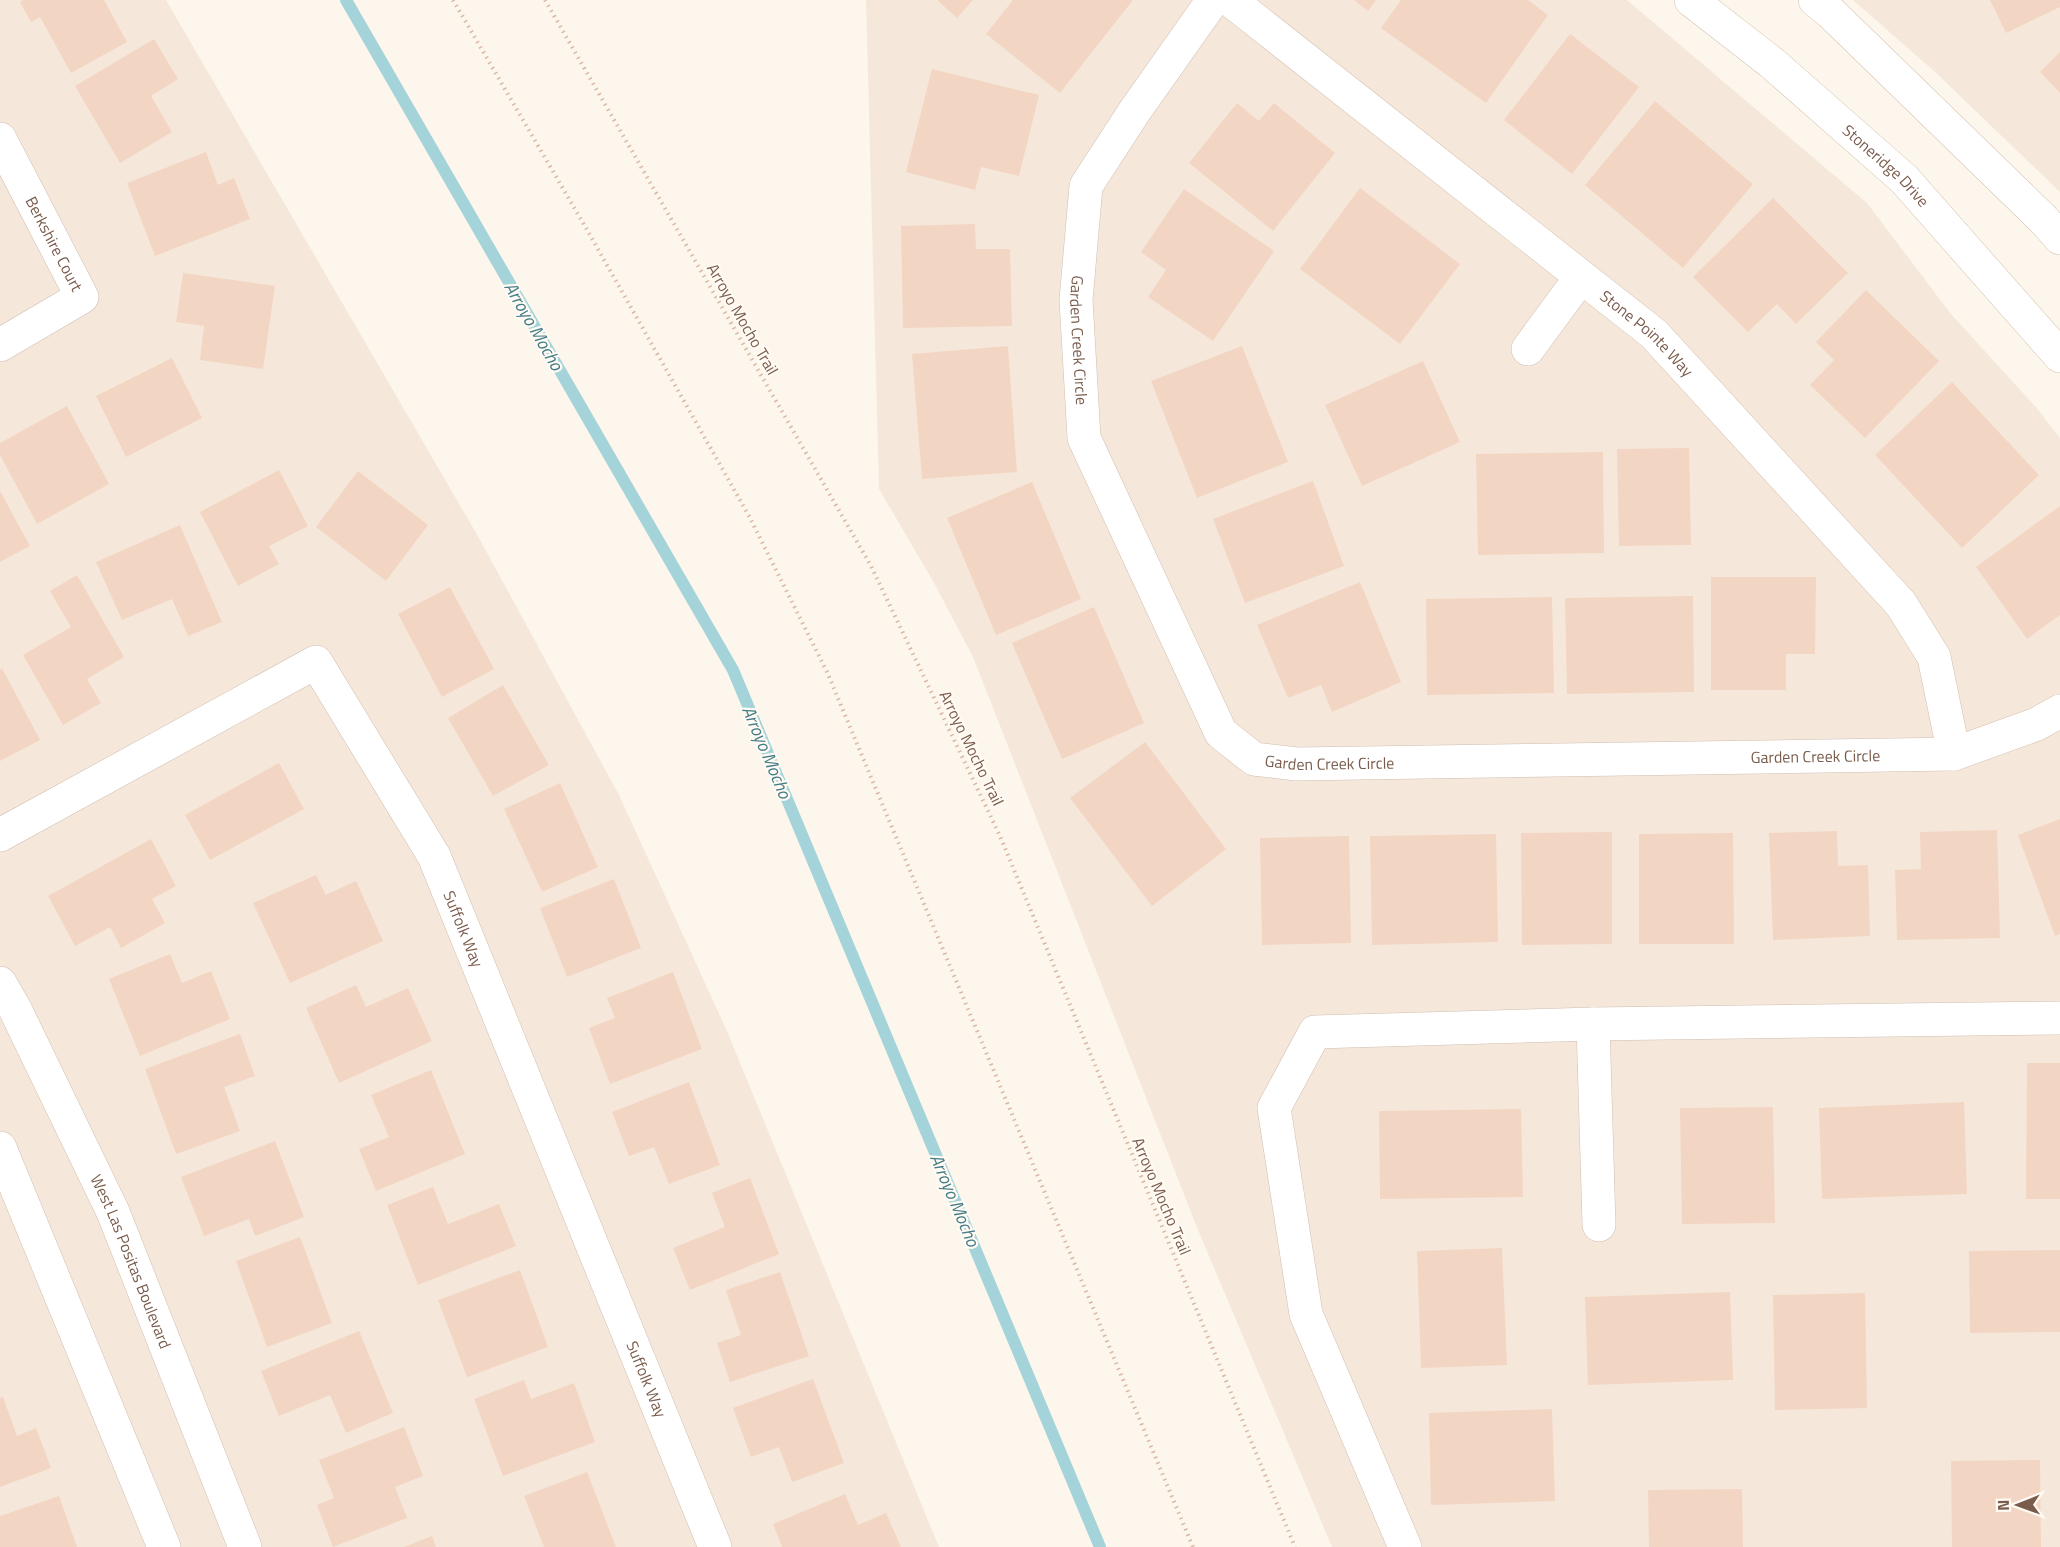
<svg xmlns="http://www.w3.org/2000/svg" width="2060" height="1547" font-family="'Titillium Web',sans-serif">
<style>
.residential{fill:#f5e8da}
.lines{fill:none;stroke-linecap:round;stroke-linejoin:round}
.stream{stroke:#a5d3da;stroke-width:12}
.building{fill:#f3d5c3}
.street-casing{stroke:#d1beb0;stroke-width:34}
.secondary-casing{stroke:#d6c0b0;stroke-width:34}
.path{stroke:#d9b8a5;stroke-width:4;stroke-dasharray:1.5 4.5;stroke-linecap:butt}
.street{stroke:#fff;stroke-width:33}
.secondary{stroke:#fff;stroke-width:33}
.labels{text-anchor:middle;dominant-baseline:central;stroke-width:4.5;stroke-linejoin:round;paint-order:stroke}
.street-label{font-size:16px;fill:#7a5c4d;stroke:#fffaf3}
.water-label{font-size:18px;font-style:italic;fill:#437c86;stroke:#fffaf3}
</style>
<rect width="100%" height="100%" fill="#fdf6ec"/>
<path class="residential" d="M 0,0 L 166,0 L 479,538 L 619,795 L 727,1031 L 939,1547 L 0,1547 Z
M 866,0 L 1627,0 L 1867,203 L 1951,314 L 2035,406 L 2060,438 L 2060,1547 L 1332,1547 L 1198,1230 L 973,657 L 933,581 L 879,489 Z
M 1853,0 L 2060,0 L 2060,192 L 1934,71 Z"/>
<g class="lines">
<path class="stream" d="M 346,0 L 733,670 L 1100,1547"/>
</g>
<path class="building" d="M 24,0 L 104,0 L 127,42 L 71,73 L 40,17 L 31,22 L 20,2 Z
M 937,0 L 973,0 L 957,18 Z
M 1013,0 L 1133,0 L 1060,93 L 986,34 Z
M 1354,0 L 1376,0 L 1368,11 Z
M 1401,0 L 1528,0 L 1548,15 L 1486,103 L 1381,28 Z
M 1990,0 L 2060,0 L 2060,7 L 2006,33 Z
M 1570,34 L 1639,87 L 1572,174 L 1504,120 Z
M 154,39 L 178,79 L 151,96 L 172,132 L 120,163 L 75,86 Z
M 2060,52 L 2060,93 L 2040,72 Z
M 932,69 L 1039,95 L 1019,176 L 981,167 L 975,190 L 906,172 Z
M 1655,101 L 1753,184 L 1683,268 L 1585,185 Z
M 1237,103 L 1259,121 L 1274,103 L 1335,153 L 1273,231 L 1189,163 Z
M 206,152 L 218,185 L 234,178 L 250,219 L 155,256 L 127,183 Z
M 1360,188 L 1460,264 L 1400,344 L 1300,269 Z
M 1184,189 L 1274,251 L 1213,341 L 1148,297 L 1166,270 L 1141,252 Z
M 1773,198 L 1848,273 L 1796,324 L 1777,304 L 1748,332 L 1693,277 Z
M 975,224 L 976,249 L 1010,249 L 1012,326 L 903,328 L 901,226 Z
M 183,273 L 275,286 L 263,369 L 200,360 L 204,326 L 176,322 Z
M 1866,290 L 1939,361 L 1865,438 L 1810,385 L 1834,360 L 1816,342 Z
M 1008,346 L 1017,472 L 922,479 L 912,354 Z
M 1242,346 L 1288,462 L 1197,498 L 1151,381 Z
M 172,358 L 202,418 L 126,457 L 96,396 Z
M 1423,361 L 1460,442 L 1362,486 L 1325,405 Z
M 1952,382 L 2039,475 L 1962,548 L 1875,455 Z
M 67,406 L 109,484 L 37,524 L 0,455 L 0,443 Z
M 1689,448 L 1691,545 L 1619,546 L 1617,449 Z
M 1603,452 L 1604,553 L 1478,555 L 1476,454 Z
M 279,470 L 308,526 L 269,546 L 279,564 L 238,586 L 200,512 Z
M 358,471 L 428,525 L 386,581 L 316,527 Z
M 1313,481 L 1344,566 L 1245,603 L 1213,519 Z
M 1032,482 L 1081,599 L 996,635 L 947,518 Z
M 0,491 L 30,546 L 0,562 Z
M 2060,506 L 2060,615 L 2027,639 L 1976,567 Z
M 180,525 L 222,622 L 188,636 L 172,599 L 122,620 L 96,562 Z
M 77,575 L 124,657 L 87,679 L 101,703 L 63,725 L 23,655 L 71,627 L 50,591 Z
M 1711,577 L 1816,577 L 1815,654 L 1786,654 L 1786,690 L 1711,690 Z
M 1360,582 L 1401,682 L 1332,712 L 1321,685 L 1288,698 L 1257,625 Z
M 450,587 L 494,669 L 442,697 L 398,614 Z
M 1693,596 L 1694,692 L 1567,694 L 1565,598 Z
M 1552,597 L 1554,693 L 1427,695 L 1426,599 Z
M 1094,607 L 1144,723 L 1062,759 L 1012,643 Z
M 2,668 L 40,740 L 0,761 L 0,669 Z
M 503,685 L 549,765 L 493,796 L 448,718 Z
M 1145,742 L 1226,849 L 1152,906 L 1070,798 Z
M 279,763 L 304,809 L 210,860 L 185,815 Z
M 560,783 L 598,867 L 542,892 L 504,809 Z
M 2060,819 L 2060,934 L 2055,936 L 2018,835 Z
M 1997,830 L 2000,938 L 1897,940 L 1895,870 L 1921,869 L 1920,832 Z
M 1837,831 L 1838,866 L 1868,865 L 1870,936 L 1773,940 L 1769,833 Z
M 1612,832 L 1612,944 L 1522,945 L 1521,833 Z
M 1733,833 L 1734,944 L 1639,944 L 1639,834 Z
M 1496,834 L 1498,942 L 1372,945 L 1370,836 Z
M 1349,836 L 1351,943 L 1262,945 L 1260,838 Z
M 151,839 L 176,886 L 152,899 L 165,923 L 121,948 L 110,927 L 75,946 L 48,896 Z
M 316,875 L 326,895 L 356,881 L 383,941 L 290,983 L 253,903 Z
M 614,879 L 641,948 L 567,977 L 540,908 Z
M 170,954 L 182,983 L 211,971 L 230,1019 L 140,1056 L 109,979 Z
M 673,972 L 702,1049 L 610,1084 L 589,1028 L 615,1018 L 607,998 Z
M 356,985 L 366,1007 L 408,988 L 432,1041 L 339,1083 L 306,1008 Z
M 240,1034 L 255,1076 L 224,1087 L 240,1131 L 176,1154 L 145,1069 Z
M 2027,1063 L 2060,1063 L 2060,1199 L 2026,1199 Z
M 431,1070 L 465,1154 L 376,1191 L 359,1149 L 389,1137 L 371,1095 Z
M 689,1082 L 720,1165 L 669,1184 L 654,1147 L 629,1156 L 612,1112 Z
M 1964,1102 L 1967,1194 L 1822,1199 L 1819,1108 Z
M 1773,1107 L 1775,1223 L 1682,1224 L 1680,1108 Z
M 1521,1109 L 1523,1197 L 1380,1199 L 1379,1111 Z
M 275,1141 L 304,1217 L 255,1236 L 249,1219 L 204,1236 L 181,1177 Z
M 750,1178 L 779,1254 L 690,1290 L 673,1248 L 725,1227 L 712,1193 Z
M 433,1187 L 448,1224 L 499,1204 L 516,1246 L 418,1285 L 387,1205 Z
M 300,1237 L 332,1323 L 267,1347 L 236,1261 Z
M 1502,1248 L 1507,1365 L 1421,1368 L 1417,1251 Z
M 2060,1250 L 2060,1332 L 1970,1333 L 1969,1251 Z
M 520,1270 L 548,1347 L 467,1377 L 438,1300 Z
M 780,1272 L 809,1356 L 730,1382 L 717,1343 L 741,1335 L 726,1290 Z
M 1730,1292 L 1733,1380 L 1588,1385 L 1585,1297 Z
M 1865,1293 L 1867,1408 L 1775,1410 L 1773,1295 Z
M 359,1331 L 393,1413 L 346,1433 L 330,1395 L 279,1416 L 261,1371 Z
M 813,1379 L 844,1463 L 792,1482 L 779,1447 L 751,1457 L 733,1408 Z
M 524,1380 L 531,1399 L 574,1383 L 595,1442 L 503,1476 L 474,1399 Z
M 3,1397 L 17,1436 L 36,1428 L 51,1468 L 0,1487 L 0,1398 Z
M 1552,1409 L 1555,1501 L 1431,1505 L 1429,1413 Z
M 404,1427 L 423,1476 L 395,1487 L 407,1518 L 333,1547 L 317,1505 L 334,1498 L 319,1460 Z
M 2040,1460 L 2041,1547 L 1952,1547 L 1951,1461 Z
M 587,1472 L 616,1547 L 544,1547 L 524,1496 Z
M 1742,1489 L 1743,1547 L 1649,1547 L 1648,1490 Z
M 845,1494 L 858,1525 L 886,1513 L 901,1547 L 782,1547 L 773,1524 Z
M 59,1496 L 77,1547 L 0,1547 L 0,1516 Z
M 432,1536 L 436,1547 L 404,1547 Z"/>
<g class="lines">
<g class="street-casing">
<g id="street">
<path id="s1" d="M 1213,0 L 1134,112 L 1086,186 L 1076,300 L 1084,438 L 1221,733 L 1254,759 L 1297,764 L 1954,754"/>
<path id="s2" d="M 0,139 L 82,297 L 0,345"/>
<path d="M 1528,349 L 1581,277"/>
<path id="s3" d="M 0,835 L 316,662 L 434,856 L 715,1547"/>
<path id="s4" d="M 0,983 L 15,1009 L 113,1212 L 245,1547"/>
<path d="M 1593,1024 L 1599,1225"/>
<path d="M 0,1148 L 164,1547"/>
<path d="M 1405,1547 L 1306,1314 L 1274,1108 L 1315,1032 L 1593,1024 L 2060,1018"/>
</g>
</g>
<g class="secondary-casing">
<g id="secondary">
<path id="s5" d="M 1230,0 L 1654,334 L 1901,604 L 1934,657 L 1954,754 L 2037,724 L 2060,711"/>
<path id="s6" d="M 1691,0 L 1772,63 L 1904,179 L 2060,356"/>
<path d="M 1815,0 L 1830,12 L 2044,220 L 2060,238"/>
</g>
</g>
<path class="path" d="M 453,0 L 586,228 L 749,516 L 827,672 L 1193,1547
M 545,0 L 871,566 L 1000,836 L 1295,1547"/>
<use href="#street" class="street"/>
<use href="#secondary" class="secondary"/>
</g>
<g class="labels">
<g class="street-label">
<text stroke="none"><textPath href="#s6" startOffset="256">Stoneridge Drive</textPath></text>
<text stroke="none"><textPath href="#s2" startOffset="118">Berkshire Court</textPath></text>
<text transform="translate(743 319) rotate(60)">Arroyo Mocho Trail</text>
<text stroke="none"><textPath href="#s5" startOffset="534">Stone Pointe Way</textPath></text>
<text stroke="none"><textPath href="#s1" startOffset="380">Garden Creek Circle</textPath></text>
<text transform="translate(972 748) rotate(64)">Arroyo Mocho Trail</text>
<text stroke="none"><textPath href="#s1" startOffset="1407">Garden Creek Circle</textPath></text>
<text stroke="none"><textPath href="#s1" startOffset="921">Garden Creek Circle</textPath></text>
<text stroke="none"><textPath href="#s3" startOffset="666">Suffolk Way</textPath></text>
<text transform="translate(1162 1196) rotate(67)">Arroyo Mocho Trail</text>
<text stroke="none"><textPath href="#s4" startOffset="308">West Las Positas Boulevard</textPath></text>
<text stroke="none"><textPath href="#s3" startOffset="1152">Suffolk Way</textPath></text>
</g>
<g class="water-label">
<text transform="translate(534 326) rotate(60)">Arroyo Mocho</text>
<text transform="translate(767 752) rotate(67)">Arroyo Mocho</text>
<text transform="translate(955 1200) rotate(67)">Arroyo Mocho</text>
</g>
</g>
<g transform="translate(2018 1505) rotate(269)" stroke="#fffaf3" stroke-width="4.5" paint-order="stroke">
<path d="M0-4.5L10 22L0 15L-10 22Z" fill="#7a5c4d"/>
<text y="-9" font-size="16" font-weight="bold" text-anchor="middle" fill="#7a5c4d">N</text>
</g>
</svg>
